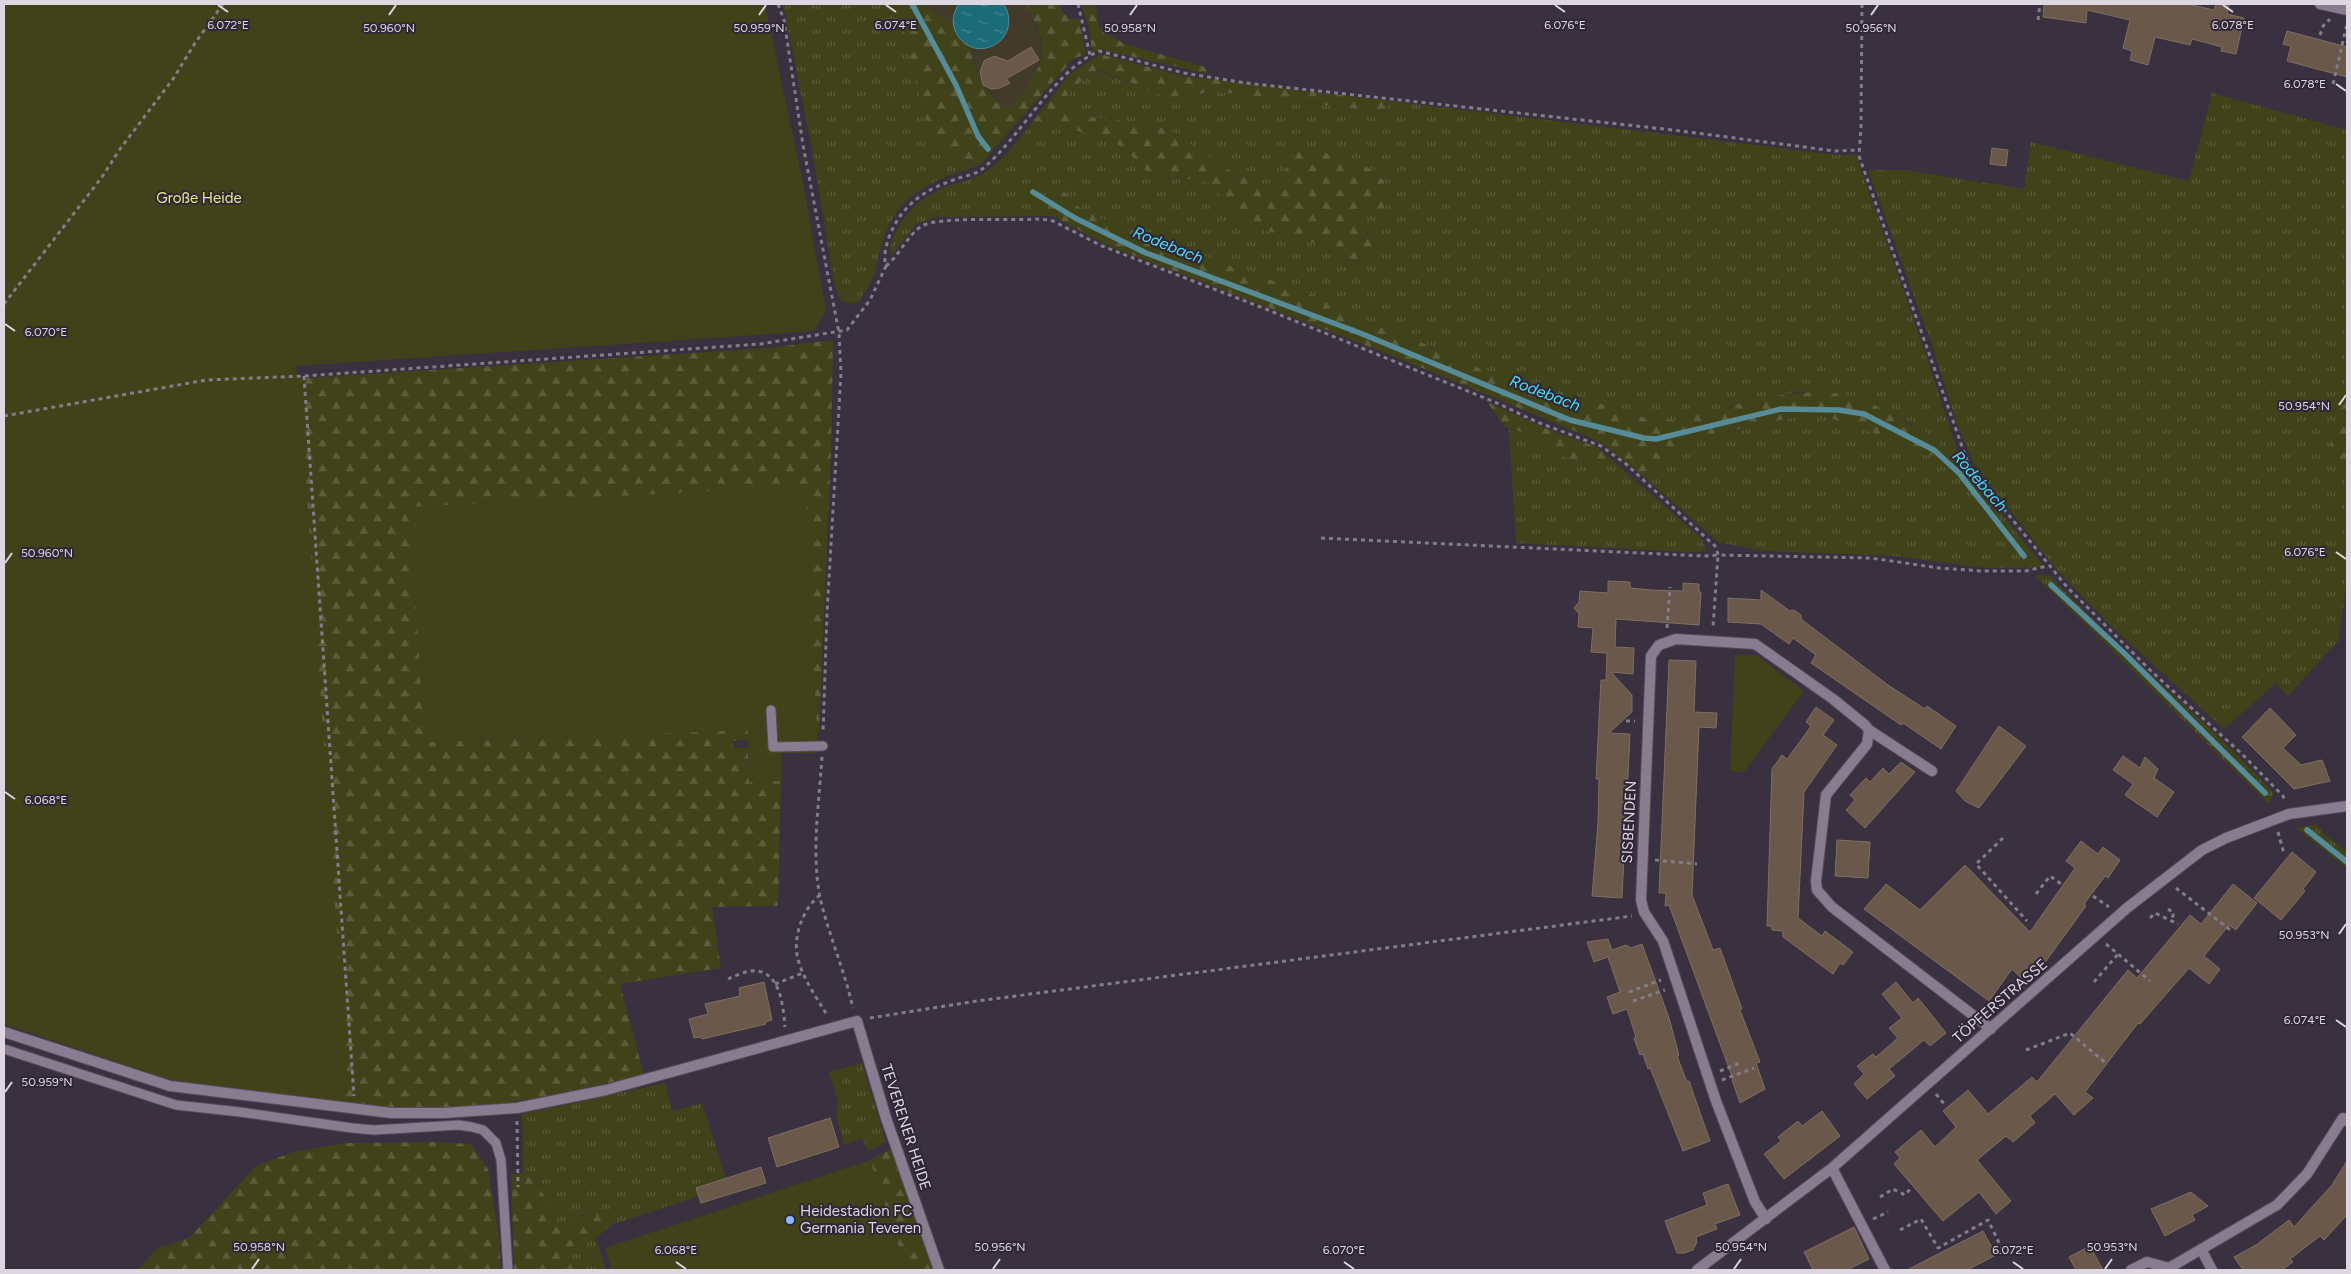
<svg xmlns="http://www.w3.org/2000/svg" width="2351" height="1274" font-family="Figtree,sans-serif">
<style>
.industrial{fill:#433b2a}
.grass{fill:url(#grass-tufts)}
.forest{fill:url(#forest-firs)}
.park{fill:#40421a}
.water{fill:url(#water-ripples);stroke:#568b98}
.lines{fill:none;stroke-linecap:round;stroke-linejoin:round}
.stream{stroke:#568b98;stroke-width:5.5}
.building{fill:#6a594b;stroke:#806e60}
.service-casing{stroke:#554d5b;stroke-width:11}
.minor-casing{stroke:#554d5b;stroke-width:12}
.path{stroke:#837c89;stroke-width:3;stroke-dasharray:4 4;stroke-linecap:butt}
.service{stroke:#887d90;stroke-width:9}
.minor{stroke:#887d90;stroke-width:10}
.ticks{fill:none;stroke:#ddd7e2;stroke-width:2}
.poi-dot{fill:#8db9fc;stroke:#2f2636;stroke-width:2}
.labels{text-anchor:middle;dominant-baseline:central;stroke-width:4;stroke-linejoin:round;paint-order:stroke}
.park-label{font-size:15px;fill:#e6ec87;stroke:#2f2636}
.street-label{font-size:15px;fill:#ddd7e2;stroke:#2f2636}
.poi-label{font-size:15px;fill:#ddd7e2;stroke:#2f2636;text-anchor:start}
.water-label{font-size:16px;font-style:italic;fill:#4cdcf7;stroke:#2f2636}
.ticks-label{font-size:12px;text-anchor:middle;fill:#ddd7e2;stroke:#2f2636;stroke-width:4;stroke-linejoin:round;paint-order:stroke}
</style>
<defs>
<pattern id="grass-tufts" width="24" height="20" patternUnits="userSpaceOnUse" patternTransform="scale(1.25)"><rect width="24" height="20" fill="#40421a"/><path d="M3 7l-1-3M5 7V3M7 7l1-3M15 17l-1-3M17 17v-4M19 17l1-3" fill="none" stroke="#5b5d3b"/></pattern>
<pattern id="forest-firs" width="22" height="20" patternUnits="userSpaceOnUse" patternTransform="scale(1.25)"><rect width="22" height="20" fill="#40421a"/><path d="M5 1l3.5 6h-7zM16 11l3.5 6h-7z" fill="#5b5d3b"/></pattern>
<pattern id="water-ripples" width="26" height="14" patternUnits="userSpaceOnUse" patternTransform="scale(1.25)"><rect width="26" height="14" fill="#1c6b79"/><path d="M2 4q2-2 4 0t4 0M15 11q2-2 4 0t4 0" fill="none" stroke="#478692"/></pattern>
</defs>
<rect width="100%" height="100%" fill="#393040"/>
<path class="industrial" d="M 927,4 L 1025,4 L 1041,39 L 1041,58 L 1036,76 L 1011,109 L 1005,108 L 990,91 L 975,65 L 970,46 L 942,15 L 929,9 Z"/>
<path class="grass" d="M 783,4 L 900,4 L 915,79 L 955,155 L 980,165 C 940,178 902,190 886,232 C 880,247 878,262 873,277 C 869,285 864,293 860,301 L 852,304 L 840,300 L 834,283 L 812,150 Z
M 1094,70 L 1141,86 L 1153,94 L 1200,95 L 1211,91 L 1382,112 L 1389,106 L 1390,101 L 1837,155 L 1856,155 L 1925,352 L 1959,455 L 1975,480 L 2044,567 L 1985,568 L 1895,556 L 1764,551 L 1718,542 L 1638,472 C 1644,471 1653,472 1659,469 C 1666,466 1676,448 1684,441 L 1814,413 L 1858,427 L 1929,456 L 1944,453 L 1943,446 L 1934,436 L 1886,411 L 1842,394 L 1816,394 L 1802,391 L 1733,405 L 1697,417 L 1665,422 L 1652,420 L 1537,384 L 1483,370 L 1409,337 L 1368,323 L 1323,299 L 1105,220 L 1077,206 L 1062,189 L 1048,210 L 1053,216 L 935,217 L 915,225 L 893,254 L 889,252 C 896,221 918,197 948,186 C 962,181 972,181 984,173 C 1003,161 1016,142 1030,125 L 1052,123 L 1066,125 L 1080,132 L 1111,139 L 1130,154 L 1141,167 L 1153,175 L 1205,181 L 1214,187 L 1233,217 L 1248,227 L 1307,240 L 1329,250 L 1345,260 L 1359,263 L 1369,257 L 1372,235 L 1358,227 L 1354,219 L 1358,215 L 1284,177 C 1280,186 1276,188 1266,189 L 1222,166 L 1173,132 L 1154,125 L 1091,117 L 1060,102 Z
M 2212,93 L 2347,130 L 2347,576 L 2339,640 L 2288,696 L 2276,683 L 2224,729 L 2114,629 L 2056,569 L 1975,466 L 1957,424 L 1934,351 L 1868,170 L 1906,170 L 2024,189 L 2031,142 L 2189,181 Z
M 1509,429 L 1525,433 L 1540,445 L 1575,461 L 1611,459 L 1702,539 L 1706,549 L 1702,552 L 1691,552 L 1516,543 Z
M 2035,575 L 2050,576 L 2113,640 L 2217,735 L 2274,793 L 2269,804 Z
M 2317,824 L 2324,834 L 2347,851 L 2347,868 L 2296,828 Z
M 862,1063 L 886,1142 L 868,1151 L 862,1138 L 844,1145 L 836,1115 L 838,1101 L 829,1072 Z
M 665,1083 L 672,1111 L 702,1103 L 726,1178 L 697,1187 L 699,1196 L 611,1225 L 605,1231 L 595,1209 L 560,1227 L 532,1172 L 523,1173 L 522,1114 Z
M 596,1237 L 606,1270 L 577,1270 L 570,1254 Z"/>
<path class="forest" d="M 900,4 L 927,4 L 929,9 C 945,16 961,29 969,45 C 972,51 972,58 975,64 C 980,79 995,106 1011,109 C 1025,88 1047,68 1041,39 C 1039,28 1030,15 1025,4 L 1060,4 L 1062,11 L 1069,19 L 1079,19 L 1086,54 L 1073,59 L 980,165 L 956,155 L 929,129 L 915,79 Z
M 1081,4 L 1095,4 L 1100,29 L 1125,44 L 1205,67 L 1208,74 L 1099,49 L 1092,52 L 1089,29 Z
M 1100,54 L 1183,76 L 1390,101 L 1389,106 L 1383,112 L 1211,91 L 1185,98 L 1171,97 L 1153,94 L 1141,86 L 1098,70 L 1091,72 L 1060,102 L 1091,117 L 1154,125 L 1173,132 L 1222,166 L 1266,189 L 1274,188 L 1281,184 L 1288,164 L 1295,152 L 1309,147 L 1374,170 L 1385,184 L 1390,202 C 1382,210 1369,216 1358,215 L 1354,219 C 1359,234 1379,232 1377,251 L 1360,263 L 1345,260 L 1329,250 L 1307,240 L 1248,227 L 1233,217 L 1214,187 L 1205,181 L 1153,175 L 1141,167 L 1130,154 L 1111,139 L 1080,132 L 1066,125 L 1052,123 L 1030,125 L 1070,74 Z
M 1062,189 L 1077,206 L 1105,220 L 1323,299 L 1368,323 L 1409,337 L 1483,370 L 1537,384 L 1652,420 C 1681,423 1706,412 1734,405 C 1769,396 1806,389 1843,394 C 1865,398 1889,412 1909,424 C 1923,432 1942,435 1944,453 L 1929,456 L 1858,427 L 1814,413 L 1684,441 C 1676,448 1666,466 1659,469 C 1654,472 1644,471 1638,472 L 1603,444 L 1579,433 L 1398,358 L 1104,244 L 1053,216 L 1048,210 L 1047,201 Z
M 833,340 L 831,453 L 819,732 L 815,737 L 805,486 L 424,742 L 748,730 L 748,740 L 732,741 L 733,748 L 748,748 L 749,781 L 781,781 L 778,906 L 712,907 L 721,968 L 620,984 L 644,1075 C 562,1093 478,1114 393,1109 C 343,1106 292,1098 242,1093 L 262,381 L 768,348 Z
M 2347,400 L 2347,460 L 2340,459 L 2330,446 C 2332,427 2336,416 2347,400 Z
M 1487,402 L 1545,428 L 1597,447 L 1611,459 L 1575,461 L 1540,445 L 1525,433 L 1505,427 Z
M 433,1142 L 471,1144 L 488,1169 L 500,1243 L 500,1270 L 138,1270 L 157,1248 L 189,1238 L 256,1166 L 293,1152 L 344,1143 Z
M 891,1149 L 933,1270 L 906,1270 L 870,1160 Z
M 532,1172 L 560,1227 L 596,1209 L 605,1231 L 570,1254 L 577,1270 L 514,1270 L 511,1174 Z"/>
<path class="park" d="M 4,4 L 765,4 L 803,183 L 826,311 L 814,331 L 296,366 L 300,398 L 347,1079 L 332,1100 L 179,1083 L 4,1024 Z
M 805,486 L 818,753 L 781,753 L 781,781 L 749,782 L 748,730 L 424,742 L 410,507 Z
M 1735,655 L 1756,655 L 1804,691 L 1744,772 L 1730,771 Z
M 870,1160 L 906,1270 L 612,1270 L 605,1248 Z"/>
<path class="water" d="M 959,4 L 1004,4 C 1025,42 971,68 955,30 C 951,21 954,11 959,4 Z"/>
<g class="lines">
<path class="stream" d="M 912,4 L 956,85 L 978,136 L 988,149
M 1033,192 L 1075,218 L 1146,253 L 1360,333 L 1570,420 L 1644,438 L 1656,439 L 1781,409 L 1839,410 L 1864,414 L 1934,450 L 1959,473 L 2024,556
M 2051,585 L 2123,652 L 2265,793
M 2307,830 L 2347,862"/>
</g>
<path class="building" d="M 2044,4 L 2188,4 L 2214,10 L 2216,4 L 2229,4 L 2227,14 L 2244,18 L 2236,54 L 2221,51 L 2222,47 L 2192,39 L 2190,45 L 2155,37 L 2148,65 L 2130,60 L 2132,51 L 2123,48 L 2130,20 L 2087,10 L 2086,23 L 2043,17 Z
M 2287,31 L 2347,47 L 2347,77 L 2287,61 L 2291,46 L 2283,44 Z
M 1031,47 L 1039,60 L 1006,79 L 1010,83 L 1000,88 L 991,89 L 983,85 L 980,72 L 984,61 L 994,56 L 1008,61 Z
M 1992,148 L 2008,150 L 2006,166 L 1990,164 Z
M 1608,581 L 1630,582 L 1630,588 L 1651,590 L 1683,591 L 1683,583 L 1699,584 L 1699,592 L 1701,592 L 1699,625 L 1616,619 L 1615,647 L 1634,648 L 1633,674 L 1611,672 L 1632,695 L 1632,712 L 1609,733 L 1630,734 L 1622,898 L 1592,896 L 1598,823 L 1599,779 L 1596,779 L 1601,680 L 1606,680 L 1607,653 L 1591,652 L 1593,628 L 1578,627 L 1579,614 L 1574,608 L 1579,602 L 1580,591 L 1608,593 Z
M 1761,590 L 1790,611 L 1794,610 L 1801,615 L 1801,619 L 1888,685 L 1925,709 L 1927,706 L 1956,726 L 1941,749 L 1903,723 L 1901,725 L 1811,663 L 1816,655 L 1793,638 L 1789,644 L 1761,624 L 1728,622 L 1728,598 L 1761,600 Z
M 1669,660 L 1696,661 L 1694,712 L 1717,713 L 1716,728 L 1699,727 L 1692,895 L 1713,950 L 1720,948 L 1742,1009 L 1740,1010 L 1760,1062 L 1756,1063 L 1765,1089 L 1740,1103 L 1732,1080 L 1733,1079 L 1669,905 L 1665,906 L 1666,893 L 1659,893 Z
M 1816,707 L 1834,720 L 1823,735 L 1837,745 L 1804,792 L 1798,918 L 1822,936 L 1825,931 L 1853,952 L 1843,965 L 1840,963 L 1833,974 L 1783,937 L 1783,931 L 1772,930 L 1772,926 L 1767,926 L 1772,769 L 1782,755 L 1787,759 L 1799,743 L 1811,726 L 1806,722 Z
M 2270,708 L 2296,735 L 2283,748 L 2301,765 L 2322,760 L 2330,781 L 2294,789 L 2242,737 Z
M 1999,726 L 2026,746 L 1979,808 L 1965,801 L 1956,791 Z
M 2123,756 L 2140,768 L 2145,757 L 2158,769 L 2154,778 L 2174,792 L 2157,817 L 2125,795 L 2133,784 L 2113,770 Z
M 1901,762 L 1915,772 L 1865,828 L 1846,810 L 1855,800 L 1850,795 L 1866,778 L 1870,782 L 1883,768 L 1889,774 Z
M 1837,840 L 1870,842 L 1868,878 L 1835,876 Z
M 2081,841 L 2098,854 L 2103,847 L 2120,860 L 2108,878 L 2105,876 L 2084,904 L 2086,906 L 2046,961 L 2024,981 L 2012,969 L 1989,1001 L 1864,909 L 1886,884 L 1920,910 L 1965,865 L 2030,932 L 2075,868 L 2066,861 Z
M 2292,852 L 2316,872 L 2303,889 L 2305,891 L 2281,920 L 2254,898 Z
M 2233,884 L 2257,903 L 2236,930 L 2229,925 L 2204,956 L 2220,969 L 2209,984 L 2189,968 L 2140,1024 L 2138,1023 L 2085,1092 L 2093,1098 L 2074,1115 L 2055,1094 L 2030,1116 L 2035,1123 L 2013,1142 L 2006,1136 L 1977,1160 L 2011,1201 L 1996,1214 L 1979,1192 L 1943,1221 L 1894,1164 L 1900,1158 L 1895,1152 L 1921,1130 L 1935,1147 L 1956,1127 L 1943,1111 L 1968,1090 L 1988,1114 L 2032,1077 L 2037,1082 L 2128,970 L 2137,978 L 2190,915 L 2201,924 Z
M 1608,939 L 1612,950 L 1626,945 L 1631,948 L 1642,944 L 1669,1018 L 1679,1055 L 1677,1056 L 1687,1082 L 1689,1081 L 1710,1141 L 1683,1151 L 1653,1075 L 1650,1068 L 1648,1069 L 1643,1054 L 1640,1055 L 1634,1038 L 1636,1037 L 1627,1009 L 1613,1014 L 1607,997 L 1620,992 L 1608,957 L 1594,962 L 1587,942 Z
M 764,982 L 772,1020 L 765,1022 L 766,1024 L 702,1039 L 701,1037 L 694,1038 L 689,1019 L 708,1014 L 705,1004 L 740,996 L 739,988 Z
M 1896,982 L 1913,1003 L 1918,998 L 1946,1033 L 1930,1046 L 1924,1040 L 1889,1069 L 1895,1076 L 1867,1099 L 1854,1084 L 1864,1074 L 1857,1066 L 1873,1054 L 1876,1057 L 1898,1038 L 1889,1028 L 1902,1018 L 1882,994 Z
M 1822,1111 L 1840,1136 L 1784,1179 L 1764,1154 L 1781,1141 L 1778,1137 L 1798,1121 L 1802,1126 Z
M 830,1118 L 839,1147 L 777,1167 L 768,1138 Z
M 2347,1161 L 2347,1215 L 2324,1240 L 2320,1236 L 2290,1259 L 2293,1262 L 2282,1270 L 2243,1270 L 2234,1257 L 2256,1245 L 2289,1220 L 2294,1227 L 2332,1185 Z
M 761,1167 L 766,1183 L 701,1203 L 696,1188 Z
M 1728,1184 L 1740,1215 L 1715,1224 L 1717,1229 L 1696,1237 L 1697,1242 L 1693,1250 L 1684,1253 L 1677,1253 L 1665,1221 L 1707,1205 L 1703,1193 Z
M 2191,1192 L 2208,1206 L 2192,1215 L 2195,1220 L 2165,1236 L 2151,1209 Z
M 1854,1227 L 1869,1259 L 1847,1270 L 1813,1270 L 1804,1252 Z
M 1983,1231 L 1996,1255 L 1967,1270 L 1907,1270 Z
M 2090,1246 L 2103,1270 L 2076,1270 L 2069,1257 Z"/>
<g class="lines">
<g class="service-casing">
<path id="service" d="M 771,710 L 773,747 L 823,746
M 4,1049 L 176,1105 L 240,1112 L 352,1128 L 374,1130 L 459,1125 L 472,1127 L 483,1130 L 496,1143 L 501,1160 L 508,1270"/>
</g>
<g class="minor-casing">
<path id="minor" d="M 2320,4 L 2347,10
M 1869,730 L 1932,771
M 4,1032 L 170,1086 L 391,1113 L 444,1113 L 517,1108 L 606,1090 L 857,1021 L 886,1118 L 939,1270
M 1832,1168 L 1885,1270
M 1766,1219 L 1755,1202 L 1716,1101 L 1663,941 L 1644,912 L 1641,900 L 1651,656 L 1659,645 L 1676,639 L 1755,644 L 1833,699 L 1865,725 L 1869,730 L 1867,744 L 1826,795 L 1816,881 L 1817,890 L 1832,907 L 1991,1029
M 2201,1249 L 2212,1270
M 1697,1270 L 1832,1168 L 2127,908 L 2202,850 L 2226,838 L 2289,814 L 2347,806
M 2131,1270 L 2147,1262 L 2169,1268 L 2277,1205 L 2307,1174 L 2343,1118 L 2347,1121"/>
</g>
<path class="path" d="M 778,4 L 784,20 L 803,145 L 839,333 L 841,373 L 827,613 L 823,733
M 1078,4 L 1090,55
M 1862,4 L 1861,127 L 1859,156 L 1969,466 L 2067,587 L 2150,670 L 2243,755 L 2283,796 L 2285,802
M 2038,20 L 2040,4
M 2320,35 L 2323,26 L 2330,19
M 2333,84 L 2347,24
M 886,266 C 900,255 908,234 922,226 C 938,216 1013,221 1037,219 L 1051,220 L 1102,246 L 1263,308 L 1497,403 L 1537,422 L 1601,446 L 1626,464 L 1716,547 L 1718,555 L 1871,558 L 1939,568 L 1982,571 L 2025,571 L 2048,566
M 4,304 L 102,177 L 120,149 L 173,79 L 195,43 L 223,4
M 304,376 L 354,1096
M 4,416 L 206,380 L 304,376 L 760,344 L 847,330 L 870,300 L 886,266 C 881,250 893,223 905,210 C 919,194 936,186 956,179 C 964,176 974,175 981,170 C 1021,138 1053,71 1099,51 L 1184,73 L 1246,83 L 1673,130 L 1835,151 L 1858,150
M 1321,538 L 1704,556 L 1718,555 L 1713,627
M 1667,628 L 1670,587
M 1626,721 L 1635,721
M 822,757 C 819,805 810,859 822,906 C 831,940 845,973 853,1008
M 2278,832 L 2283,850 L 2286,853
M 2003,838 L 1976,864 L 2027,921
M 1655,860 L 1697,864
M 2176,888 L 2233,932
M 2036,894 L 2050,876 L 2064,886
M 820,895 C 803,908 792,938 798,959 C 803,979 817,998 827,1015
M 2093,896 L 2109,907
M 2168,909 L 2174,913 L 2171,921
M 2150,918 L 2155,913 L 2178,924
M 2106,944 L 2150,981
M 728,979 C 735,976 743,972 751,971 C 780,968 783,1005 785,1027
M 2094,982 L 2118,954
M 775,984 L 803,973
M 1629,992 L 1661,980
M 1633,1001 L 1665,990
M 870,1018 L 977,1001 L 1632,916
M 2026,1050 L 2070,1033 L 2107,1064
M 1720,1071 L 1740,1063
M 1722,1080 L 1754,1068
M 1936,1094 L 1945,1105
M 517,1121 L 518,1187
M 1880,1197 L 1893,1189 L 1905,1195 L 1911,1188
M 1873,1219 L 1888,1212
M 1900,1230 L 1921,1219 L 1938,1248 L 1988,1220 L 2005,1255"/>
<use href="#service" class="service"/>
<use href="#minor" class="minor"/>
</g>
<path class="ticks" d="M 218,5 L 228,12M 886,5 L 896,12M 1555,5 L 1565,12M 2223,5 L 2233,12M 389,15 L 396,5M 759,15 L 766,5M 1130,15 L 1137,5M 1871,15 L 1878,5M 2336,84 L 2346,91M 5,324 L 15,331M 2339,405 L 2346,395M 2336,552 L 2346,559M 5,563 L 12,553M 5,792 L 15,799M 2339,934 L 2346,924M 2336,1020 L 2346,1027M 5,1092 L 12,1082M 676,1262 L 686,1269M 1344,1262 L 1354,1269M 2013,1262 L 2023,1269M 252,1269 L 259,1259M 993,1269 L 1000,1259M 1734,1269 L 1741,1259M 2105,1269 L 2112,1259"/>
<circle class="poi-dot" cx="790" cy="1220" r="5"/>
<g class="labels">
<g class="park-label">
<text x="199" y="198">Große Heide</text>
</g>
<g class="street-label">
<text transform="translate(1629 822) rotate(-87)">SISBENDEN</text>
<text transform="translate(2000 1001) rotate(-41)">TÖPFERSTRASSE</text>
<text transform="translate(906 1127) rotate(72)">TEVERENER HEIDE</text>
</g>
<g class="poi-label">
<text x="800" y="1211">Heidestadion FC<tspan x="800" dy="17">Germania Teveren</tspan></text>
</g>
<g class="water-label">
<text transform="translate(1168 245) rotate(22)">Rodebach</text>
<text transform="translate(1545 393) rotate(21)">Rodebach</text>
<text transform="translate(1980 481) rotate(49)">Rodebach</text>
</g>
</g>
<g class="ticks-label">
<text x="228" y="29">6.072°E</text>
<text x="896" y="29">6.074°E</text>
<text x="1565" y="29">6.076°E</text>
<text x="2233" y="29">6.078°E</text>
<text x="389" y="32">50.960°N</text>
<text x="759" y="32">50.959°N</text>
<text x="1130" y="32">50.958°N</text>
<text x="1871" y="32">50.956°N</text>
<text x="2305" y="88">6.078°E</text>
<text x="46" y="336">6.070°E</text>
<text x="2304" y="410">50.954°N</text>
<text x="2305" y="556">6.076°E</text>
<text x="47" y="557">50.960°N</text>
<text x="46" y="804">6.068°E</text>
<text x="2304" y="939">50.953°N</text>
<text x="2305" y="1024">6.074°E</text>
<text x="47" y="1086">50.959°N</text>
<text x="259" y="1251">50.958°N</text>
<text x="1000" y="1251">50.956°N</text>
<text x="1741" y="1251">50.954°N</text>
<text x="2112" y="1251">50.953°N</text>
<text x="676" y="1254">6.068°E</text>
<text x="1344" y="1254">6.070°E</text>
<text x="2013" y="1254">6.072°E</text>
</g>
<rect width="2351" height="1274" fill="none" stroke="#ddd7e2" stroke-width="10"/>
</svg>
